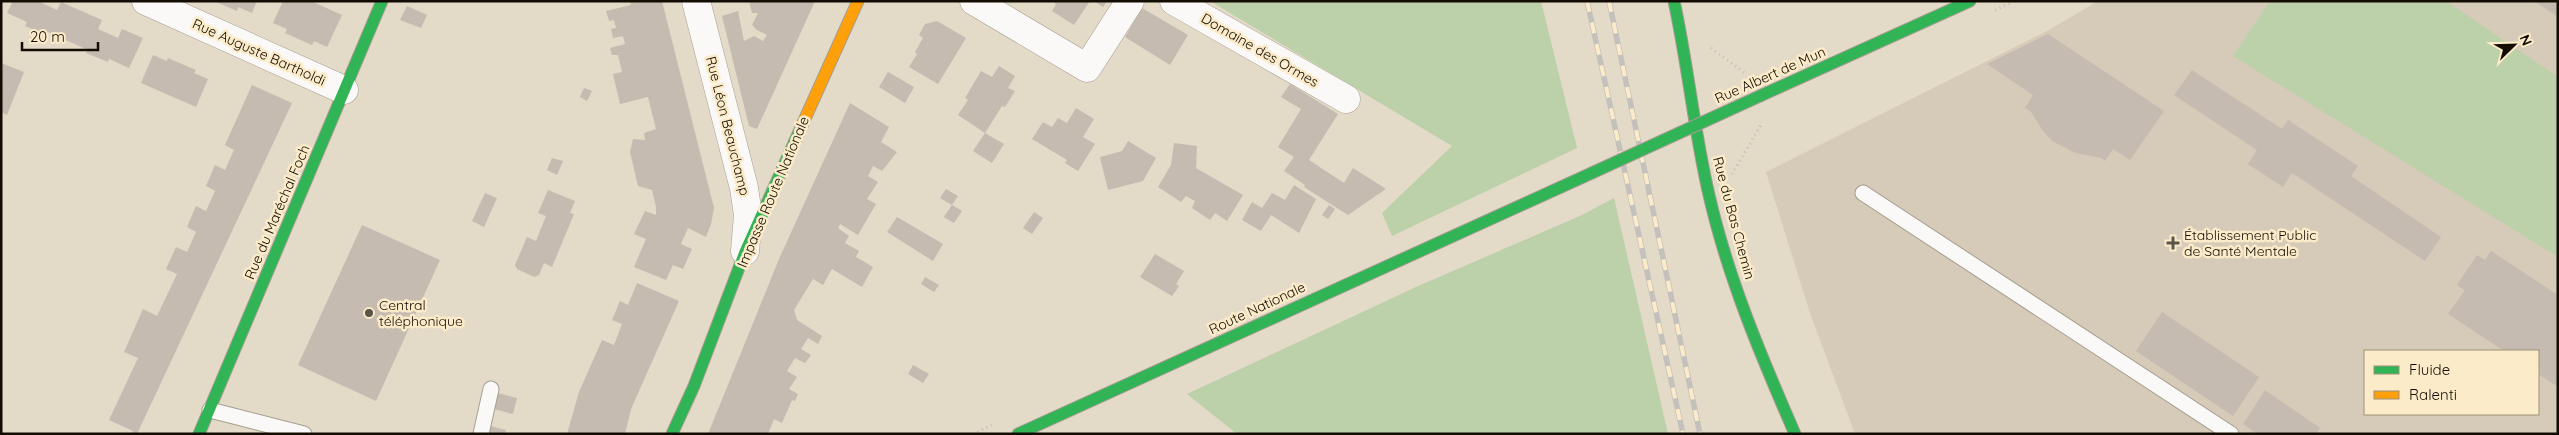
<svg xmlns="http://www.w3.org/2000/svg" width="2559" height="435" font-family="Quicksand,sans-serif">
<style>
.medical{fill:#d6cab8;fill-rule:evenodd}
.green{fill:#bcd0a9}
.building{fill:#c5bbb0}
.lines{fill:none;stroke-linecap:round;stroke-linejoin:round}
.lane-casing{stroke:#a49e8f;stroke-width:17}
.street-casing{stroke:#a49e8f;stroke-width:29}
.fast-casing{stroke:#a49e8f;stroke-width:13}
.slow-casing{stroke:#a49e8f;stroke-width:13}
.path{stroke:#c2bfb9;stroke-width:3;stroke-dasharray:1 4;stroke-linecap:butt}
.lane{stroke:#fbf9f7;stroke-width:15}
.street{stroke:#fbf9f7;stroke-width:28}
.fast{stroke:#30b455;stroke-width:11}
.slow{stroke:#ff9f0a;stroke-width:11}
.rail-casing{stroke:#c4c1bc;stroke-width:5.5}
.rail{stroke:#fcebc9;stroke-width:4;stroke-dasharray:11;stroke-linecap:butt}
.fast-bridge-casing{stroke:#a49e8f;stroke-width:13;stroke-linecap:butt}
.fast-bridge{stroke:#30b455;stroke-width:11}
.poi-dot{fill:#5b5448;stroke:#fcebc9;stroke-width:2}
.labels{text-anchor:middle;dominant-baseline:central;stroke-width:5;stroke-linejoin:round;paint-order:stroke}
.street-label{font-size:14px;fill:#120c03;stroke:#fcebc9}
.poi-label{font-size:14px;fill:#120c03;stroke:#fcebc9;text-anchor:start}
</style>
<rect width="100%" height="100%" fill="#e3dac8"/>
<path class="medical" d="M 2098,1 L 2558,1 L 2558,434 L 1855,434 L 1810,313 L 1766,172 L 2049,30 ZM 2365,351 L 2538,351 L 2538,414 L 2365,414 Z"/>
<path class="green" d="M 1210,1 L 1541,1 L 1577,148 L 1392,236 L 1382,213 L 1452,146 Z
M 2270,1 L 2446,1 L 2558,77 L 2558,257 L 2233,56 Z
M 1614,198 L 1668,434 L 1237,434 L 1187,394 L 1416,287 L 1582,215 Z"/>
<path class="building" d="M 13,1 L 38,1 L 57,10 L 61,2 L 102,20 L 98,29 L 118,38 L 122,29 L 143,38 L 129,68 L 109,59 L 108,62 L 86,53 L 88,50 L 48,32 L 47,35 L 25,26 L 27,22 L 7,13 Z
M 214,1 L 257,1 L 252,13 L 238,7 L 237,11 Z
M 283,1 L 311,1 L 342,15 L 327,47 L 314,41 L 312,45 L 285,33 L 287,29 L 273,23 Z
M 630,1 L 662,1 L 714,208 L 711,224 L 706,237 L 688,228 L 681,244 L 692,249 L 683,269 L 673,265 L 666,280 L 634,267 L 646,239 L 634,234 L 645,211 L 656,215 L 656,207 L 652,190 L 638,186 L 630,152 L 633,139 L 645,140 L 644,133 L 656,129 L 648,97 L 620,104 L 613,74 L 622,72 L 618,55 L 612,55 L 610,48 L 625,44 L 623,36 L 613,38 L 611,29 L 616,28 L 614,20 L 609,21 L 606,11 L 631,5 Z
M 749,1 L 815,1 L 757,129 L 749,126 L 722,16 L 738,11 L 744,41 L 754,36 L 763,41 L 767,35 L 757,30 L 752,25 L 758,13 L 752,13 Z
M 1051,1 L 1090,1 L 1074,25 L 1052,11 L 1056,4 Z
M 1094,1 L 1107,1 L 1103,7 Z
M 2534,1 L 2558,1 L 2558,17 Z
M 407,6 L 427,15 L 421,28 L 400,20 Z
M 1142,8 L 1188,35 L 1170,65 L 1125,37 Z
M 937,21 L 966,38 L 938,84 L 909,67 L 917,54 L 915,52 L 923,38 L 919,35 L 925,24 Z
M 2048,34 L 2164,111 L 2130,160 L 2113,149 L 2105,161 L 2101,158 L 2076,153 L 2052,141 L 2043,131 L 2031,112 L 2025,108 L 2033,95 L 1987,64 Z
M 153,55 L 167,61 L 168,58 L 196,70 L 194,73 L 208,79 L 196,107 L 141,83 Z
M 1,63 L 24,72 L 7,115 L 1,112 Z
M 999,66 L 1015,76 L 1008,88 L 1015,91 L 1005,107 L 1002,106 L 985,133 L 958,115 L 968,100 L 965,98 L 981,71 L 992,77 Z
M 2192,70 L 2282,129 L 2288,120 L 2358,166 L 2351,176 L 2441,237 L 2425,261 L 2292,173 L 2283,187 L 2248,164 L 2257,150 L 2174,95 Z
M 888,72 L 914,87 L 905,103 L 879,87 Z
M 1290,84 L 1338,114 L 1309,160 L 1344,183 L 1353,168 L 1386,189 L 1348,215 L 1304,187 L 1305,185 L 1284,171 L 1294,157 L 1278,147 L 1301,109 L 1281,97 Z
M 252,85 L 292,103 L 137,434 L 132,434 L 133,431 L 109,420 L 138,358 L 124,352 L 143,309 L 157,316 L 177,274 L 166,269 L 176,247 L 187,252 L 196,232 L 187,227 L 196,206 L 206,211 L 215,191 L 206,186 L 215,165 L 225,170 L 234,150 L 225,145 Z
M 584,88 L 592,91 L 587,101 L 580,97 Z
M 850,103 L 889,127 L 881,142 L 897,152 L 882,171 L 873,166 L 868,176 L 878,182 L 867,199 L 876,204 L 858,235 L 840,224 L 838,228 L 849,236 L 845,243 L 859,251 L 856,257 L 873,267 L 862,287 L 832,269 L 823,285 L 813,279 L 794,310 L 797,320 L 822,336 L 818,344 L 808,338 L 801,349 L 811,355 L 805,363 L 795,358 L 787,371 L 797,377 L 789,389 L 798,394 L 795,401 L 792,400 L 782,423 L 774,419 L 768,434 L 708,434 L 779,259 Z
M 1076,108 L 1094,119 L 1083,137 L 1095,144 L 1078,171 L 1065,163 L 1067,160 L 1032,139 L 1043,122 L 1052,127 L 1058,118 L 1067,123 Z
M 985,133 L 1004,144 L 992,163 L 973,151 Z
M 1128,141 L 1156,158 L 1143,181 L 1108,190 L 1100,157 L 1122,151 Z
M 1174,143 L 1197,146 L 1196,168 L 1243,195 L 1227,221 L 1215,213 L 1210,220 L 1192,208 L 1195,201 L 1186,196 L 1181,202 L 1158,187 L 1171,165 Z
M 552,158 L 563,161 L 557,175 L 547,170 Z
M 1294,185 L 1316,199 L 1299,233 L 1271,215 L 1261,231 L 1242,220 L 1252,202 L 1262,208 L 1272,193 L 1285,200 Z
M 946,189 L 958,196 L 952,205 L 940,198 Z
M 548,190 L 575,201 L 570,213 L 574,214 L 552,267 L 544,263 L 539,275 L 534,277 L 517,269 L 515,265 L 527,237 L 536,241 L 546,216 L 538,213 Z
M 485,193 L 497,198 L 484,227 L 472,221 Z
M 952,205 L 962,211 L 954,223 L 944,217 Z
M 1329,205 L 1335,209 L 1328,219 L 1322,215 Z
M 1034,212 L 1043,218 L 1032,234 L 1023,228 Z
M 897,217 L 943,244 L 933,261 L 887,232 Z
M 362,225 L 440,260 L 376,401 L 298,365 Z
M 2491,251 L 2558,295 L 2558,387 L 2538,374 L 2538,351 L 2504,351 L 2448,314 L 2465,290 L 2457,285 L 2477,255 L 2485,260 Z
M 1155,254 L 1184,271 L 1176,284 L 1179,286 L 1172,296 L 1140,277 Z
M 925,277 L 939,285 L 934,292 L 921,284 Z
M 637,283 L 679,301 L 631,409 L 625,434 L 567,434 L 579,392 L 602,340 L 614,345 L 622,324 L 612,320 L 620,301 L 628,305 Z
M 2162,312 L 2259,377 L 2233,416 L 2136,351 Z
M 913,365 L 929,374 L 923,383 L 908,374 Z
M 2265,390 L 2320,428 L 2316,434 L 2257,434 L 2243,424 Z
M 494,392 L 517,398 L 513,414 L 490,408 Z
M 486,425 L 506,430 L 505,434 L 484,434 Z"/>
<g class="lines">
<g class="lane-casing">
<path id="lane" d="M 1863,193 L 2231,434
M 210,410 L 304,434
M 481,434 L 491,389"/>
</g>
<g class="street-casing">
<path id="street" d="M 146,1 L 344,90
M 696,1 L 744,188 L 748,215 L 745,251
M 974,1 L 1087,68 L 1130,1
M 1174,1 L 1346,99"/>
</g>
<g class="fast-casing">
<path id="fast" d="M 1674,1 C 1688,65 1694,131 1709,195 C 1728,278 1761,356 1795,434
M 1762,95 L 1970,1
M 199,434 L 382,1
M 672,434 L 694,386 L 745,252 L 803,123
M 1018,434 L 1583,177"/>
</g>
<g class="slow-casing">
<path id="slow" d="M 803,123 L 858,1"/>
</g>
<path class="path" d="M 1995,10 L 2014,1
M 1711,48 L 1746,74
M 1732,174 L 1761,125
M 973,434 L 992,425"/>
<use href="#lane" class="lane"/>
<use href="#street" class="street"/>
<use href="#fast" class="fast"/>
<use href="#slow" class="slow"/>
<g class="rail-casing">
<path id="rail" d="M 1587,1 L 1683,434
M 1609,1 L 1700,434"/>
</g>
<use href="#rail" class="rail"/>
<g class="fast-bridge-casing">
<path id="fast-bridge" d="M 1583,177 L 1762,95"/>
</g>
<use href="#fast-bridge" class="fast-bridge"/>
</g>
<g class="poi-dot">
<path d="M2170.5 235.5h5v5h5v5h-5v5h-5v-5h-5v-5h5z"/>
<circle cx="369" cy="313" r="5"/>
</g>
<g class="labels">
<g class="street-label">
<text transform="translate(1260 50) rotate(30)">Domaine des Ormes</text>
<text transform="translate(259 52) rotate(24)">Rue Auguste Bartholdi</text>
<text transform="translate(1770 75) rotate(-24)">Rue Albert de Mun</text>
<text transform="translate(728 126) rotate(76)">Rue Léon Beauchamp</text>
<text transform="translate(773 192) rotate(-67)">Impasse Route Nationale</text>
<text transform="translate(277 212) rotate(-67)">Rue du Maréchal Foch</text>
<text transform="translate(1734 218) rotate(75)">Rue du Bas Chemin</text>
<text transform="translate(1257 308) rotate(-25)">Route Nationale</text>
</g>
<g class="poi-label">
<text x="2184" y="235">Établissement Public<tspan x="2184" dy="16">de Santé Mentale</tspan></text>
<text x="379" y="305">Central<tspan x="379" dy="16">téléphonique</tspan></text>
</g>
</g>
<rect width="2559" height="435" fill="none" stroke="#120c03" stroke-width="5"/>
<rect x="2364" y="350" width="175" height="65" fill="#fcebc9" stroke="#9e927a"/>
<rect x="2374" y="366" width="25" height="8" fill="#30b455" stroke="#9e927a"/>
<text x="2409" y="375" font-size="15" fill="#120c03">Fluide</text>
<rect x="2374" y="391" width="25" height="8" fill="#ff9f0a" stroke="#9e927a"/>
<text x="2409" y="400" font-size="15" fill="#120c03">Ralenti</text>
<g transform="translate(2514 45) rotate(67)" stroke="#fcebc9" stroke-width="4" paint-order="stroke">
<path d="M0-4L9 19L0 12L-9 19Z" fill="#120c03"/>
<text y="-8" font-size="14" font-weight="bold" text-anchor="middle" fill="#120c03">N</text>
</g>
<path d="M22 42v8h76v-8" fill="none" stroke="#120c03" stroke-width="2.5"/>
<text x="30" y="42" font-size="15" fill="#120c03" stroke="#fcebc9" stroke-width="4" paint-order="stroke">20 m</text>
</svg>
